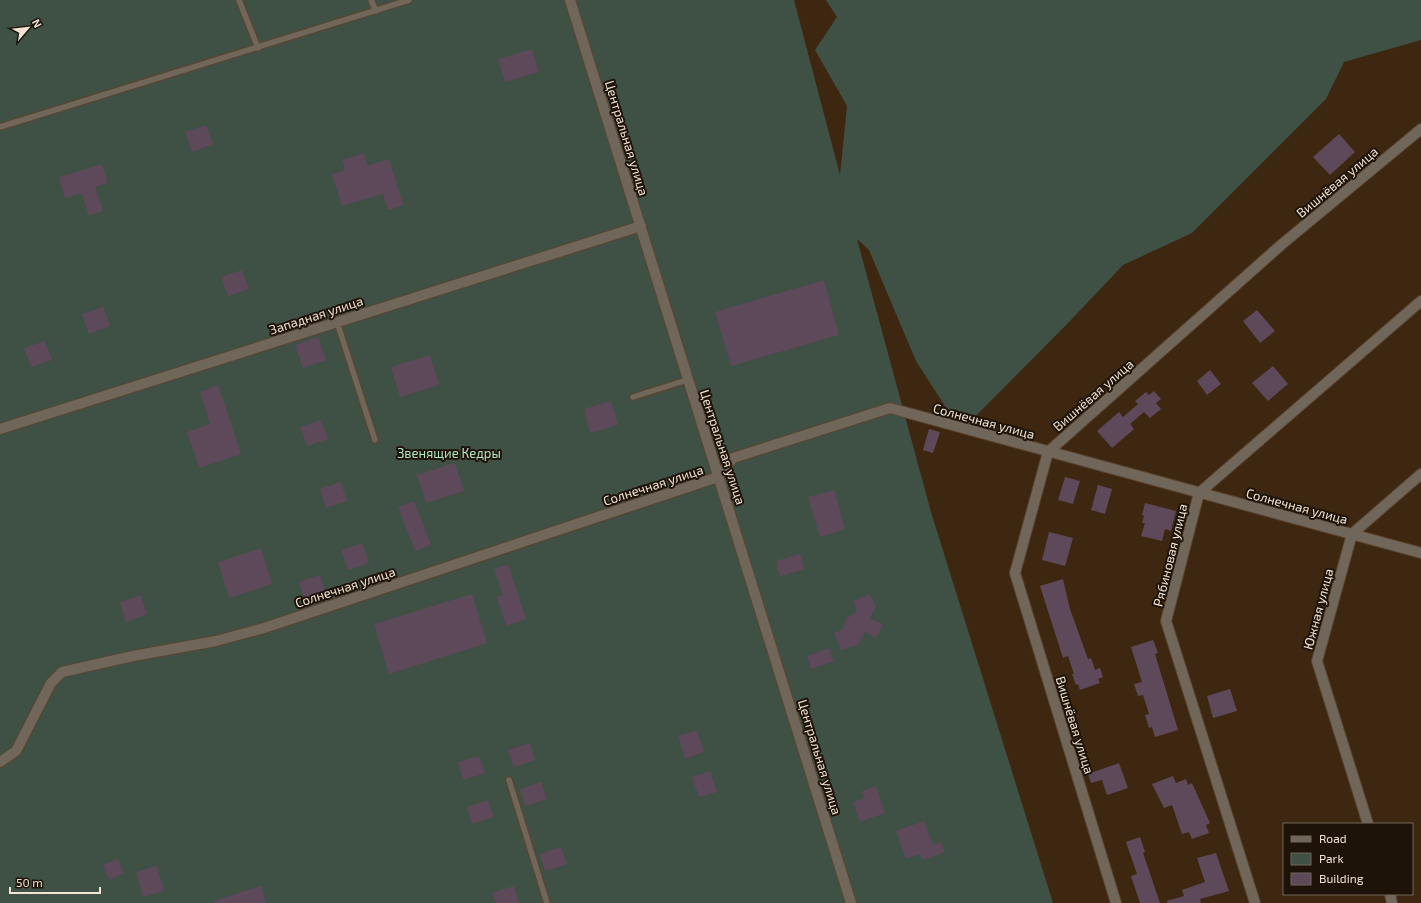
<svg xmlns="http://www.w3.org/2000/svg" width="1421" height="903" font-family="'Exo 2',sans-serif">
<style>
.green{fill:#3f5045}
.building{fill:#5e495b}
.lines{fill:none;stroke-linecap:round;stroke-linejoin:round}
.lane-casing{stroke:#5b4530;stroke-width:8}
.street-casing{stroke:#5b4530;stroke-width:12}
.lane{stroke:#70675a;stroke-width:5.5}
.street{stroke:#70675a;stroke-width:10}
.labels{text-anchor:middle;dominant-baseline:central;stroke-width:4;stroke-linejoin:round;paint-order:stroke}
.street-label{font-size:13px;fill:#f2e3d5;stroke:#1d1309}
.park-label{font-size:13px;fill:#b2e6c4;stroke:#1d1309}
</style>
<rect width="100%" height="100%" fill="#3e2710"/>
<path class="green" d="M 0,0 L 794,0 L 840,175 L 847,106 L 815,50 L 837,17 L 826,0 L 1421,0 L 1421,40 L 1344,62 L 1326,99 L 1192,233 L 1123,265 L 1069,322 L 961,431 L 916,361 L 869,250 L 857,239 L 931,512 L 1053,903 L 0,903 Z"/>
<path class="building" d="M 532,49 L 539,72 L 505,82 L 498,59 Z
M 206,125 L 213,144 L 192,152 L 185,132 Z
M 1339,134 L 1355,152 L 1330,175 L 1313,157 Z
M 364,153 L 367,166 L 389,159 L 403,205 L 388,210 L 383,194 L 342,206 L 332,174 L 345,170 L 342,160 Z
M 102,164 L 108,183 L 95,187 L 103,211 L 89,216 L 82,193 L 65,198 L 59,177 Z
M 242,270 L 249,289 L 228,296 L 221,277 Z
M 824,280 L 839,335 L 731,366 L 715,312 Z
M 103,307 L 110,326 L 89,334 L 82,314 Z
M 1257,310 L 1275,331 L 1260,343 L 1243,321 Z
M 318,337 L 326,360 L 303,368 L 295,345 Z
M 45,341 L 52,360 L 31,367 L 24,348 Z
M 430,355 L 439,385 L 400,397 L 391,367 Z
M 1273,366 L 1288,384 L 1268,401 L 1252,383 Z
M 1210,370 L 1221,384 L 1207,395 L 1197,381 Z
M 218,385 L 241,454 L 199,468 L 187,432 L 210,424 L 200,392 Z
M 1154,391 L 1161,399 L 1156,403 L 1161,409 L 1150,418 L 1144,412 L 1130,424 L 1134,429 L 1112,448 L 1097,431 L 1119,412 L 1123,417 L 1138,404 L 1135,401 L 1146,392 L 1149,395 Z
M 611,401 L 618,425 L 590,433 L 584,409 Z
M 321,420 L 328,439 L 307,446 L 300,427 Z
M 929,429 L 940,432 L 933,453 L 923,450 Z
M 455,463 L 464,491 L 426,503 L 417,475 Z
M 1065,477 L 1080,481 L 1073,504 L 1058,500 Z
M 341,482 L 347,501 L 326,508 L 320,489 Z
M 1098,485 L 1112,489 L 1105,514 L 1091,510 Z
M 834,490 L 845,529 L 820,537 L 808,497 Z
M 414,501 L 431,545 L 415,551 L 398,507 Z
M 1145,503 L 1176,511 L 1171,531 L 1165,529 L 1162,541 L 1141,536 L 1145,523 L 1142,523 L 1144,516 L 1142,515 Z
M 1049,532 L 1073,538 L 1065,566 L 1042,560 Z
M 362,543 L 369,563 L 348,570 L 341,550 Z
M 261,548 L 272,584 L 229,598 L 218,562 Z
M 800,554 L 804,569 L 780,576 L 776,561 Z
M 508,564 L 526,619 L 506,626 L 497,597 L 503,595 L 494,569 Z
M 320,575 L 326,594 L 305,601 L 299,582 Z
M 1063,579 L 1070,609 L 1088,659 L 1091,658 L 1095,670 L 1100,668 L 1103,677 L 1098,679 L 1100,683 L 1080,690 L 1078,684 L 1076,685 L 1072,674 L 1074,674 L 1068,656 L 1063,658 L 1040,586 Z
M 472,594 L 487,643 L 389,674 L 374,624 Z
M 870,594 L 876,607 L 870,618 L 883,624 L 876,638 L 865,632 L 858,645 L 841,650 L 834,633 L 843,629 L 846,619 L 857,611 L 853,601 Z
M 141,595 L 147,614 L 126,622 L 120,602 Z
M 1153,640 L 1158,653 L 1155,654 L 1178,730 L 1155,737 L 1152,727 L 1149,728 L 1145,715 L 1149,714 L 1143,695 L 1138,696 L 1134,684 L 1142,682 L 1131,647 Z
M 829,648 L 834,661 L 811,669 L 807,656 Z
M 1230,689 L 1237,711 L 1213,718 L 1207,696 Z
M 697,730 L 704,752 L 685,759 L 678,736 Z
M 530,743 L 535,760 L 514,767 L 508,750 Z
M 479,756 L 485,773 L 463,780 L 458,762 Z
M 1119,763 L 1128,788 L 1107,795 L 1102,780 L 1091,783 L 1088,774 Z
M 710,771 L 717,792 L 699,797 L 692,777 Z
M 1173,776 L 1176,783 L 1186,779 L 1188,785 L 1192,783 L 1210,823 L 1206,825 L 1209,833 L 1192,839 L 1189,832 L 1182,834 L 1172,805 L 1164,808 L 1152,784 Z
M 541,782 L 547,799 L 525,806 L 520,789 Z
M 876,786 L 885,813 L 860,822 L 853,802 L 864,798 L 862,791 Z
M 488,800 L 494,817 L 472,824 L 467,807 Z
M 924,821 L 933,845 L 941,842 L 945,852 L 922,860 L 920,854 L 906,859 L 896,831 Z
M 1140,837 L 1145,852 L 1143,853 L 1160,903 L 1140,903 L 1131,876 L 1137,874 L 1126,842 Z
M 561,847 L 567,864 L 545,871 L 540,854 Z
M 1216,853 L 1229,891 L 1200,899 L 1201,903 L 1167,903 L 1167,901 L 1184,896 L 1182,890 L 1205,882 L 1197,858 Z
M 118,859 L 124,873 L 109,880 L 103,865 Z
M 157,866 L 164,891 L 143,897 L 136,872 Z
M 261,886 L 266,903 L 214,903 L 214,901 Z
M 514,886 L 519,903 L 496,903 L 492,893 Z"/>
<g class="lines">
<g class="lane-casing">
<path id="lane" d="M 239,0 L 258,48
M 371,0 L 376,11
M 0,127 L 409,0
M 337,322 L 375,440
M 633,397 L 687,380
M 509,780 L 547,903"/>
</g>
<g class="street-casing">
<path id="street" d="M 570,0 L 851,903
M 0,429 L 641,226
M 0,762 L 16,751 L 51,683 L 62,672 L 133,656 L 216,641 L 264,628 L 718,477 L 733,458 L 890,408 L 1421,553
M 1368,824 L 1317,661 L 1352,534 L 1421,474
M 1390,894 L 1392,903
M 1116,903 L 1015,573 L 1048,452 L 1281,245 L 1421,129
M 1255,903 L 1166,621 L 1199,493 L 1421,301"/>
</g>
<use href="#lane" class="lane"/>
<use href="#street" class="street"/>
</g>
<g class="labels">
<g class="street-label">
<text transform="translate(627 138) rotate(73)">Центральная улица</text>
<text transform="translate(1337 182) rotate(-40)">Вишнёвая улица</text>
<text transform="translate(316 315) rotate(-18)">Западная улица</text>
<text transform="translate(1093 395) rotate(-41)">Вишнёвая улица</text>
<text transform="translate(984 421) rotate(15)">Солнечная улица</text>
<text transform="translate(723 447) rotate(72)">Центральная улица</text>
<text transform="translate(653 485) rotate(-18)">Солнечная улица</text>
<text transform="translate(1297 506) rotate(15)">Солнечная улица</text>
<text transform="translate(1170 555) rotate(-76)">Рябиновая улица</text>
<text transform="translate(345 587) rotate(-18)">Солнечная улица</text>
<text transform="translate(1318 609) rotate(-75)">Южная улица</text>
<text transform="translate(1075 725) rotate(73)">Вишнёвая улица</text>
<text transform="translate(820 757) rotate(73)">Центральная улица</text>
</g>
<g class="park-label">
<text x="449" y="453">Звенящие Кедры</text>
</g>
</g>
<rect x="1283" y="823" width="130" height="72" fill="#1d1309" stroke="#72665b"/>
<rect x="1291" y="836" width="20" height="6" fill="#70675a" stroke="#72665b"/>
<text x="1319" y="843" font-size="12" fill="#f2e3d5">Road</text>
<rect x="1291" y="853" width="20" height="12" fill="#3f5045" stroke="#72665b"/>
<text x="1319" y="863" font-size="12" fill="#f2e3d5">Park</text>
<rect x="1291" y="873" width="20" height="12" fill="#5e495b" stroke="#72665b"/>
<text x="1319" y="883" font-size="12" fill="#f2e3d5">Building</text>
<g transform="translate(28 28) rotate(62)" stroke="#1d1309" stroke-width="3" paint-order="stroke">
<path d="M0-3L7 15L0 10L-7 15Z" fill="#f2e3d5"/>
<text y="-6" font-size="11" font-weight="bold" text-anchor="middle" fill="#f2e3d5">N</text>
</g>
<path d="M10 887v6h90v-6" fill="none" stroke="#f2e3d5" stroke-width="2"/>
<text x="16" y="887" font-size="12" fill="#f2e3d5" stroke="#1d1309" stroke-width="3" paint-order="stroke">50 m</text>
</svg>
